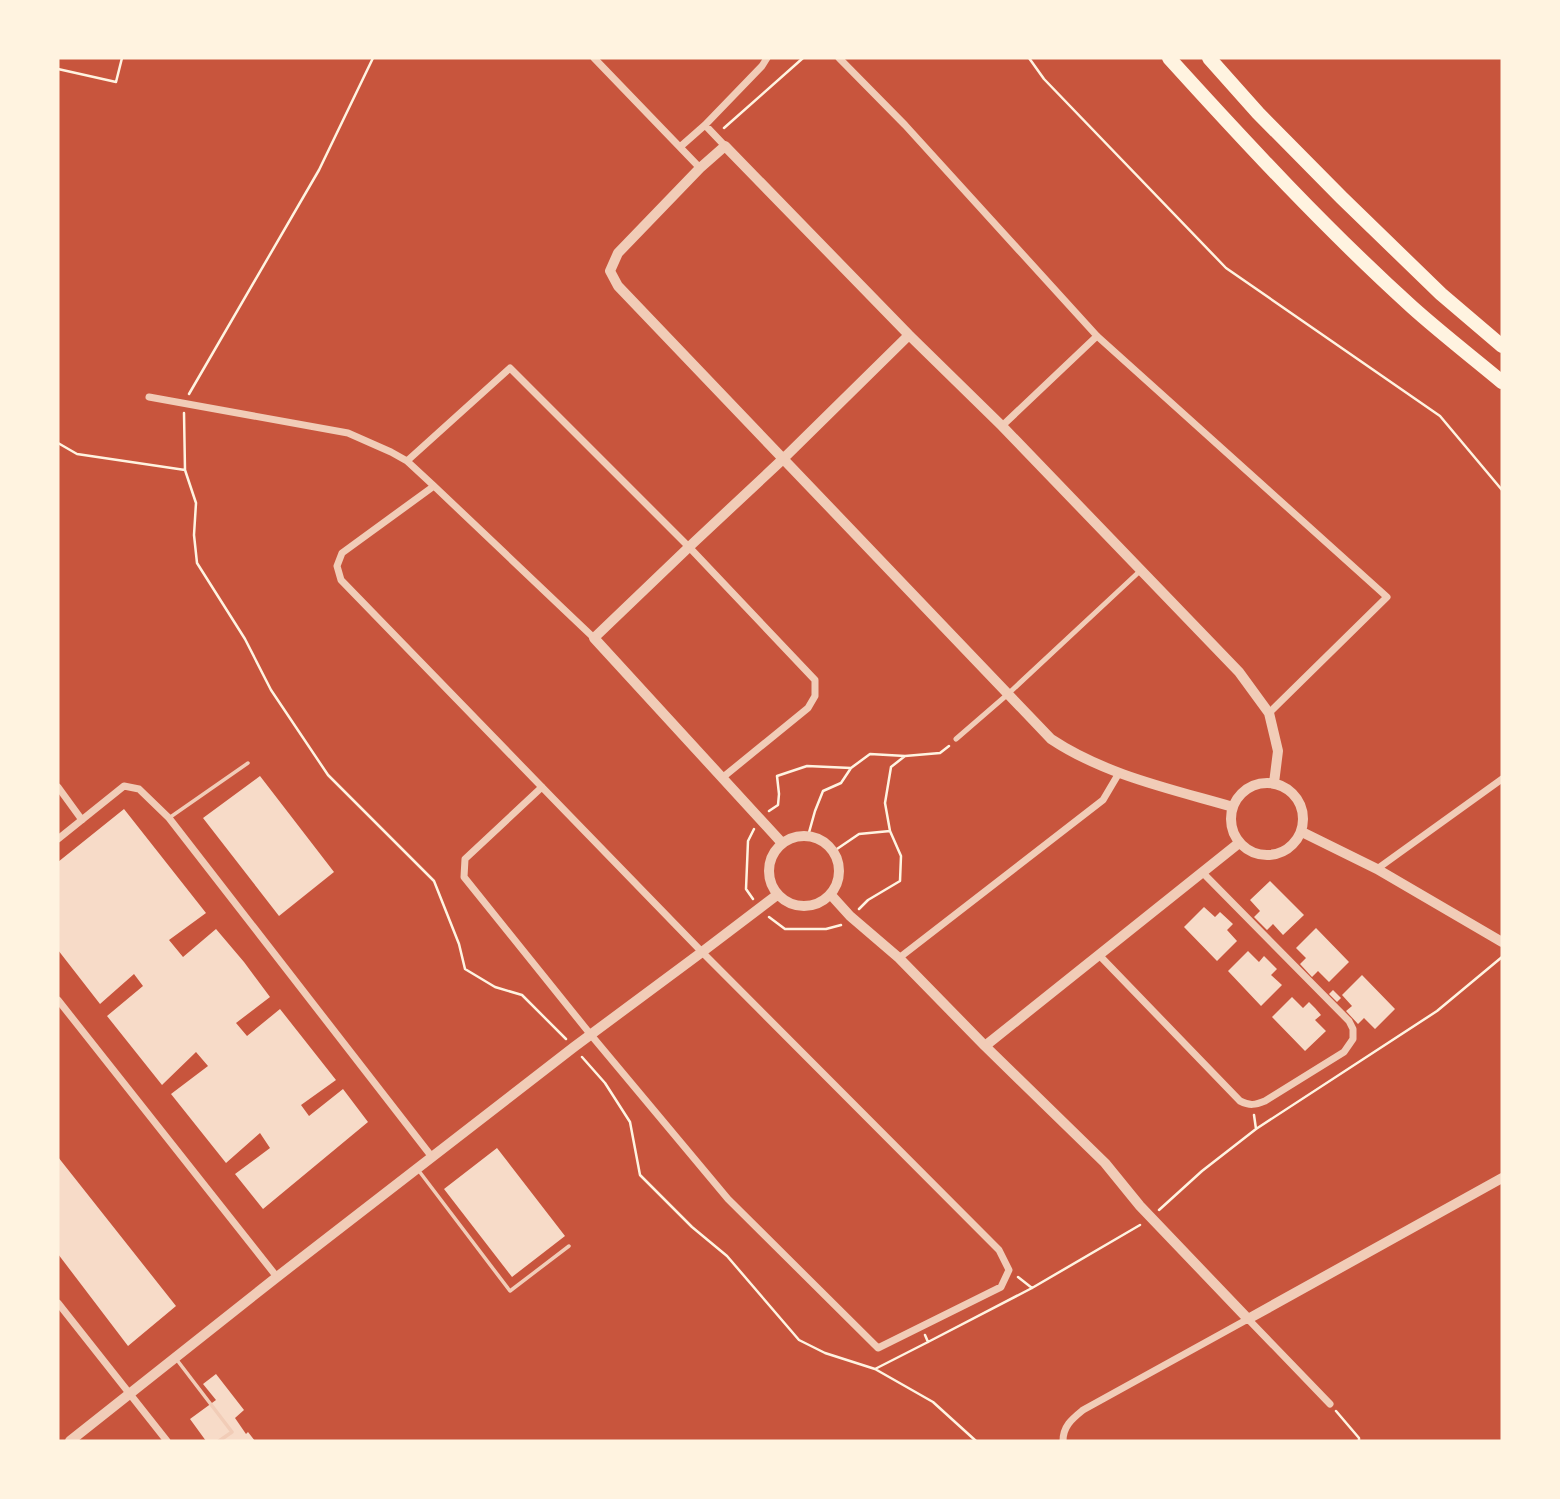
<svg xmlns="http://www.w3.org/2000/svg" width="1560" height="1499" font-family="Bitter,serif">
<style>
.building{fill:#f7dbc8}
.lines{fill:none;stroke-linecap:round;stroke-linejoin:round}
.path{stroke:#fff3e0;stroke-width:2.5}
.service{stroke:#f1ccb7;stroke-width:3.5}
.pedestrian{stroke:#f1ccb7;stroke-width:5}
.minor{stroke:#f1ccb7;stroke-width:7}
.tertiary{stroke:#f1ccb7;stroke-width:10}
.motorway{stroke:#fff3e0;stroke-width:14}
</style>
<rect width="100%" height="100%" fill="#c8553d"/>
<path class="building" d="M 260,776 L 334,872 L 279,916 L 203,818 Z
M 124,809 L 206,913 L 169,940 L 183,957 L 216,929 L 244,962 L 270,997 L 236,1023 L 247,1036 L 280,1009 L 336,1080 L 301,1105 L 309,1116 L 343,1089 L 368,1122 L 263,1209 L 235,1174 L 270,1148 L 260,1133 L 226,1163 L 171,1094 L 208,1066 L 196,1052 L 162,1085 L 107,1016 L 143,986 L 134,974 L 100,1004 L 58,950 L 58,862 Z
M 1270,881 L 1304,915 L 1283,935 L 1273,924 L 1267,930 L 1254,917 L 1260,911 L 1250,900 Z
M 1204,907 L 1215,917 L 1220,912 L 1233,924 L 1227,930 L 1237,941 L 1217,961 L 1184,927 Z
M 1316,928 L 1349,962 L 1329,982 L 1318,971 L 1312,977 L 1300,964 L 1306,958 L 1296,948 Z
M 1248,951 L 1259,962 L 1264,956 L 1277,969 L 1271,975 L 1282,985 L 1261,1006 L 1228,971 Z
M 1362,975 L 1395,1009 L 1375,1029 L 1364,1018 L 1358,1024 L 1346,1011 L 1352,1006 L 1342,995 Z
M 1333,990 L 1341,998 L 1337,1002 L 1329,994 Z
M 1292,997 L 1303,1008 L 1309,1002 L 1315,1008 L 1321,1015 L 1315,1020 L 1326,1031 L 1305,1051 L 1272,1017 Z
M 497,1148 L 565,1236 L 512,1277 L 444,1189 Z
M 58,1157 L 176,1306 L 128,1346 L 58,1254 Z
M 216,1374 L 244,1410 L 235,1418 L 246,1434 L 248,1432 L 255,1441 L 206,1441 L 190,1419 L 216,1400 L 203,1384 Z"/>
<g class="lines">
<path class="path" d="M 1029,58 L 1044,79 L 1226,268 L 1440,416 L 1502,490
M 58,69 L 116,82 L 122,58
M 724,128 L 803,58
M 189,394 L 319,170 L 373,58
M 184,413 L 185,470 L 196,503 L 194,535 L 197,563 L 245,639 L 271,690 L 328,775 L 434,881 L 459,944 L 465,969 L 495,987 L 522,995 L 566,1039
M 58,443 L 77,454 L 185,470
M 769,811 L 778,805 L 779,794 L 777,776 L 807,766 L 851,768
M 808,836 L 815,811 L 823,791 L 841,783 L 851,768 L 870,754 L 905,756
M 834,851 L 859,834 L 890,831
M 753,899 L 746,889 L 748,841 L 754,829
M 859,909 L 868,900 L 900,881 L 901,856 L 890,831 L 885,803 L 891,767 L 905,756 L 940,753 L 949,746
M 769,917 L 785,929 L 826,929 L 841,925
M 582,1057 L 605,1083 L 630,1122 L 640,1175 L 692,1227 L 727,1256 L 799,1340 L 825,1353 L 875,1369 L 933,1402 L 976,1441
M 1254,1115 L 1256,1129
M 1159,1210 L 1202,1171 L 1256,1129 L 1437,1011 L 1502,957
M 1018,1277 L 1032,1288
M 925,1335 L 928,1342 L 1032,1288 L 1140,1225
M 875,1369 L 928,1342
M 1336,1411 L 1359,1438 L 1359,1441"/>
<path class="service" d="M 169,818 L 248,763
M 419,1171 L 510,1291 L 569,1246
M 177,1360 L 232,1432 L 219,1441"/>
<path class="pedestrian" d="M 956,739 L 1008,694 L 1141,570"/>
<path class="minor" d="M 594,58 L 700,168
M 839,58 L 905,125 L 1097,336 L 1387,597 L 1269,713
M 705,125 L 725,146
M 680,147 L 705,125 L 762,66 L 767,58
M 149,397 L 348,433 L 391,452 L 407,461 L 434,486 L 594,638
M 1002,426 L 1097,336
M 407,461 L 510,368 L 689,547 L 815,680 L 815,696 L 808,708 L 722,778
M 434,486 L 342,553 L 337,566 L 341,580 L 702,952 L 999,1250 L 1009,1270 L 1001,1287 L 878,1348 L 728,1199 L 591,1035 L 464,877 L 465,859 L 542,787
M 58,787 L 82,820
M 58,839 L 124,786 L 139,789 L 169,818 L 432,1157
M 1377,869 L 1502,779
M 1099,955 L 1240,1101 C 1250,1106 1255,1105 1265,1101 L 1344,1052 L 1353,1039 L 1353,1029 L 1349,1021 L 1202,872
M 899,958 L 1103,800 L 1119,773
M 58,1000 L 277,1277
M 58,1303 L 167,1441
M 1063,1441 C 1063,1426 1072,1419 1083,1410 L 1248,1319 L 1330,1404"/>
<path class="tertiary" d="M1231 819a36 36 0 1 1 72 0a36 36 0 1 1-72 0Z
M 1233,807 C 1171,789 1105,775 1051,739 L 618,286 L 610,271 L 618,253 L 700,168 L 725,146 L 909,335 L 1002,426 L 1239,672 L 1269,713 L 1278,751 L 1274,783
M 1302,832 L 1377,869 L 1502,942
M769 871a35 35 0 1 1 70 0a35 35 0 1 1-70 0Z
M 782,843 L 594,638 L 689,547 L 783,459 L 909,335
M 831,895 L 850,916 L 899,958 L 985,1046 L 1105,1163 L 1140,1206 L 1248,1319 L 1502,1178
M 985,1046 L 1239,843
M 70,1441 L 277,1277 L 574,1047 L 702,952 L 777,895"/>
<path class="motorway" d="M 1169,58 C 1247,144 1326,229 1412,307 C 1441,333 1472,357 1502,382
M 1209,58 L 1258,113 L 1342,198 L 1441,294 L 1502,346"/>
</g>
<rect width="1560" height="1499" fill="none" stroke="#fff3e0" stroke-width="119"/>
</svg>
